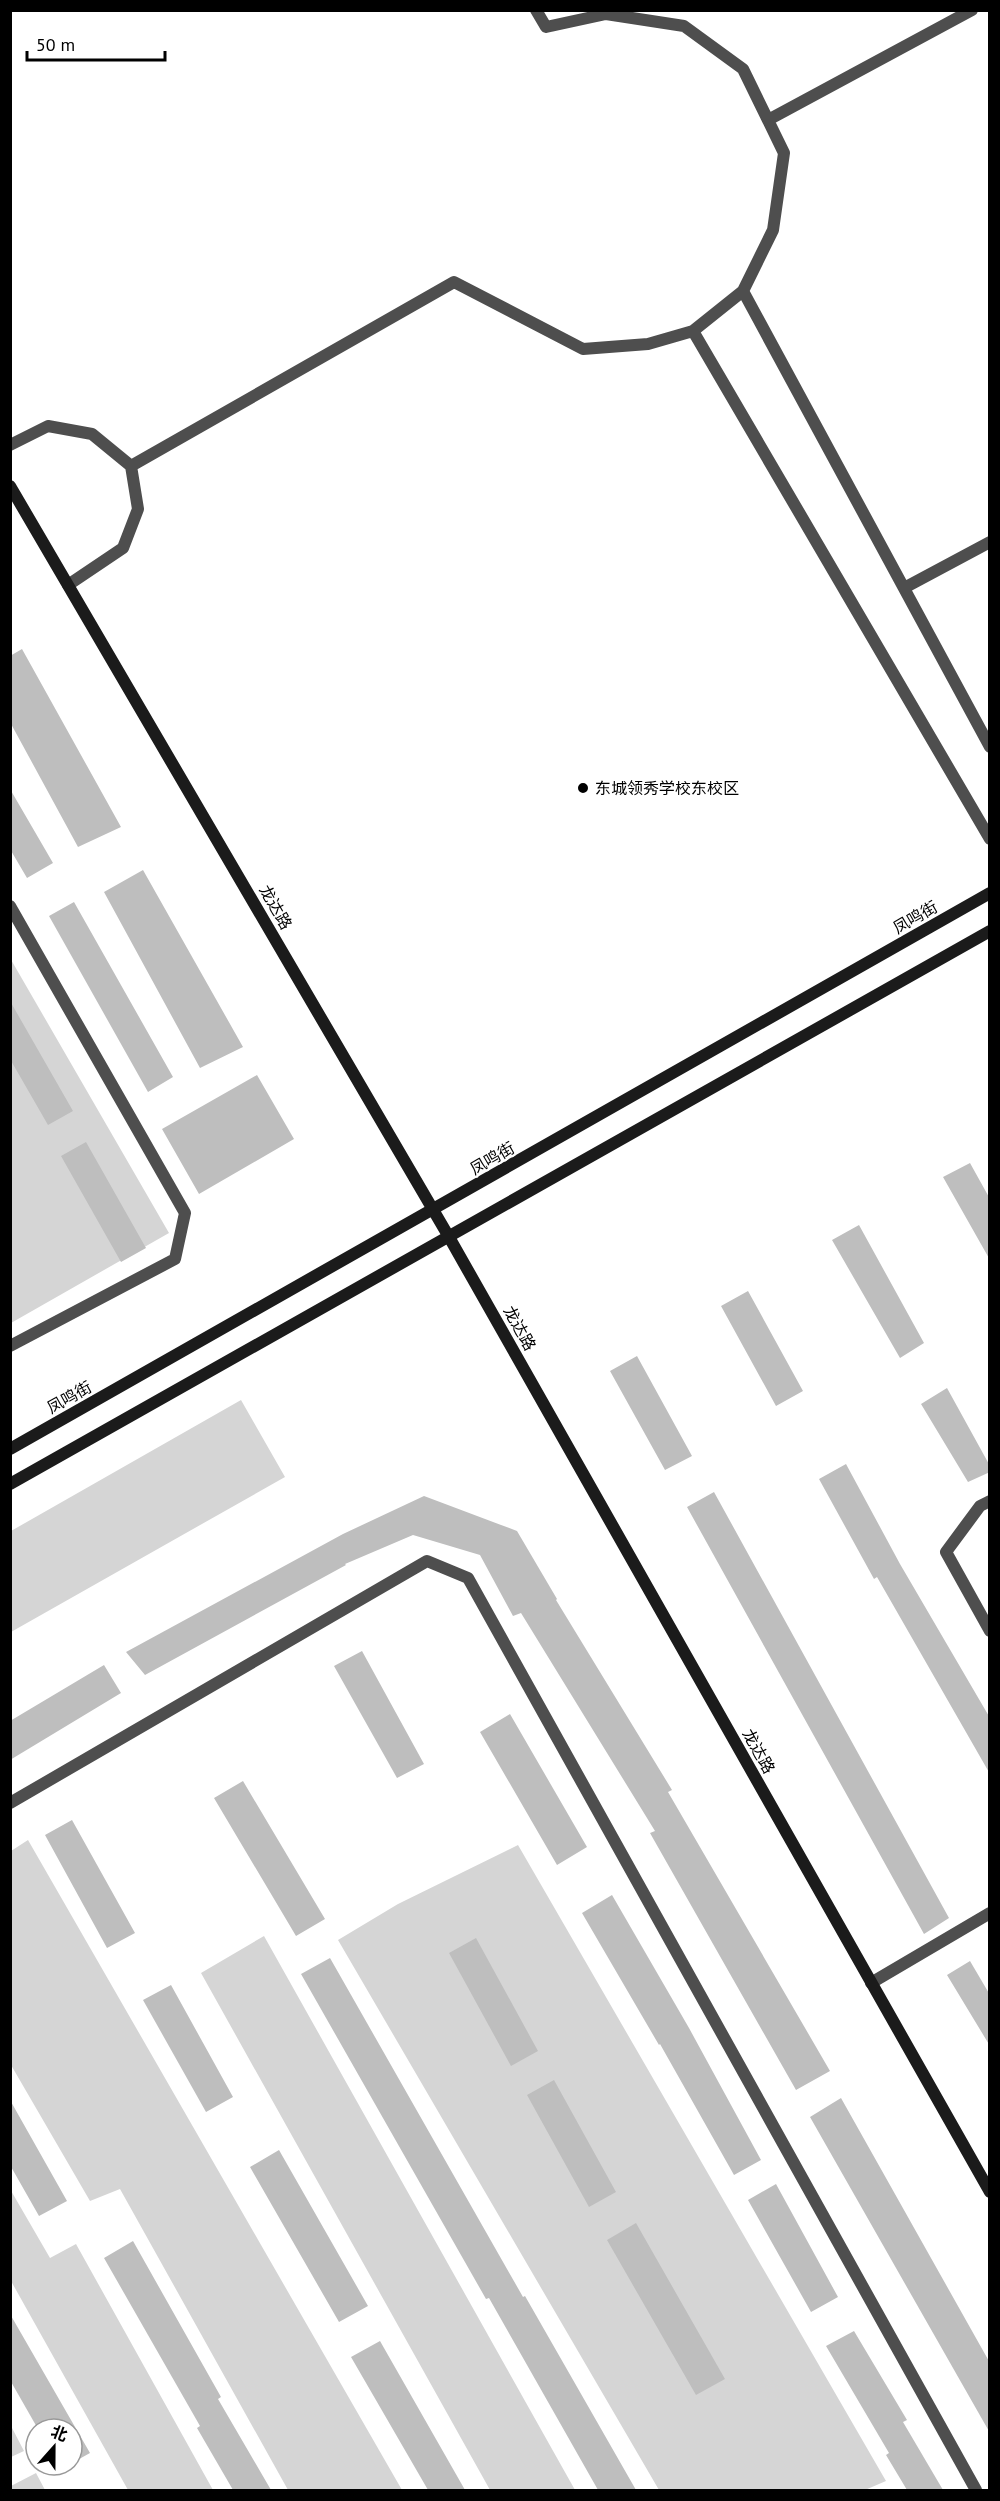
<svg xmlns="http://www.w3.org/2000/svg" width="1000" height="2501" font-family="'PT Sans','Noto Sans SC',sans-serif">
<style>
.green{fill:#d5d5d5}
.building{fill:#bebebe}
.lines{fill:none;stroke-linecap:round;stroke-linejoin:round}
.street{stroke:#4e4e4e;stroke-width:12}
.secondary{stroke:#1b1b1b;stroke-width:12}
.poi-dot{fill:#000;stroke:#fff;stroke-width:2}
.labels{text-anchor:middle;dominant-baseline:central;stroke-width:4.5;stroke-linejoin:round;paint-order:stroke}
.poi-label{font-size:16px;fill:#000;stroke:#fff;text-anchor:start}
.street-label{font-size:16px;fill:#000;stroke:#fff}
</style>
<rect width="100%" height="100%" fill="#fff"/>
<path class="green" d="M 10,958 L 169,1233 L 11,1323 L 10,1323 Z
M 241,1400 L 285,1477 L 11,1632 L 11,1531 Z
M 28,1840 L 402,2490 L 288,2490 L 120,2189 L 90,2201 L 11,2065 L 11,1851 Z
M 518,1845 L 886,2481 L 865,2490 L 659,2490 L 338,1940 L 398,1904 Z
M 264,1936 L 575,2490 L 490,2490 L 201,1973 Z
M 10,2189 L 50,2258 L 76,2244 L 213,2490 L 128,2490 L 11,2281 Z
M 11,2426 L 24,2451 L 11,2457 L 10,2457 Z
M 36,2473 L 45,2490 L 11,2490 L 11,2486 Z"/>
<path class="building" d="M 22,649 L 121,827 L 78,847 L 10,722 L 10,656 Z
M 10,789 L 53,863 L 27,878 L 10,849 Z
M 143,870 L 243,1047 L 200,1068 L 104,892 Z
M 74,902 L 173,1077 L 148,1092 L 49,916 Z
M 10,1001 L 73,1111 L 48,1125 L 10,1059 Z
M 257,1075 L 294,1139 L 199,1194 L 162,1129 Z
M 86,1142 L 146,1248 L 121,1262 L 61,1156 Z
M 970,1163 L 990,1199 L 990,1260 L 943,1177 Z
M 859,1225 L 924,1343 L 900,1358 L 832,1240 Z
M 748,1291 L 803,1391 L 776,1406 L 721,1306 Z
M 637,1356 L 692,1456 L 665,1470 L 610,1371 Z
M 947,1388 L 990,1466 L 990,1472 L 968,1482 L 921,1404 Z
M 846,1464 L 900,1564 L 990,1718 L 990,1774 L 877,1577 L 874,1579 L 819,1479 Z
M 714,1492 L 949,1918 L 924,1934 L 687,1507 Z
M 424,1496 L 517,1531 L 557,1599 L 556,1600 L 672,1790 L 668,1792 L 830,2071 L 796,2090 L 650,1833 L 655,1831 L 521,1613 L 513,1616 L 480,1555 L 413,1535 L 345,1564 L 346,1565 L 145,1675 L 126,1652 L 343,1534 Z
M 362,1651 L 424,1764 L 397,1778 L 334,1666 Z
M 104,1665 L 121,1693 L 10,1760 L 10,1721 Z
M 510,1714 L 587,1847 L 557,1865 L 480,1732 Z
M 243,1781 L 325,1919 L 296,1936 L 214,1798 Z
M 72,1820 L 135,1933 L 107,1948 L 45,1835 Z
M 612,1895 L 689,2028 L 761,2160 L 734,2175 L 660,2044 L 659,2045 L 582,1913 Z
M 476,1938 L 538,2051 L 511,2066 L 449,1953 Z
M 330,1958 L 523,2297 L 525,2296 L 636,2490 L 598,2490 L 489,2298 L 486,2299 L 301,1974 Z
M 970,1961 L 990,1995 L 990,2046 L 947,1975 Z
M 171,1985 L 233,2097 L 206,2112 L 143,2000 Z
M 554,2080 L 616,2192 L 589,2207 L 527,2095 Z
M 841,2098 L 990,2363 L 990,2433 L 810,2117 Z
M 10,2100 L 67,2201 L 39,2216 L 10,2165 Z
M 279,2150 L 368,2306 L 339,2322 L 250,2167 Z
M 776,2184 L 838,2297 L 811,2312 L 748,2200 Z
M 636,2223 L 725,2379 L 696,2395 L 607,2240 Z
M 133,2241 L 221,2397 L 218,2399 L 271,2490 L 233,2490 L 197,2428 L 200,2426 L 104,2258 Z
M 10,2314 L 90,2453 L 72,2463 L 72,2429 L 38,2429 L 10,2380 Z
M 854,2331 L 907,2420 L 903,2422 L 943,2490 L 907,2490 L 886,2455 L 889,2453 L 826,2346 Z
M 380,2341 L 465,2490 L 428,2490 L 351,2357 Z"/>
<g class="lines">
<path class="street" d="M 768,120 L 972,10
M 743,291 L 990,747
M 693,331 L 990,839
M 10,445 L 48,426 L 92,434 L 131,466 L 138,509 L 123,548 L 68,585
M 131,466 L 454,282 L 583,349 L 648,344 L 693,331 L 743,291 L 773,230 L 784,153 L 743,69 L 684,26 L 606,14 L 546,27 L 536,10
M 904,588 L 990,542
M 10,906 L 185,1213 L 175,1259 L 10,1346
M 990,1501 L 980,1506 L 946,1552 L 990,1631
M 10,1803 L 427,1561 L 468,1578 L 976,2490
M 871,1983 L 990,1913"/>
<path class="secondary" d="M 10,486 L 449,1237 L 990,2192
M 10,1449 L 990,893
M 10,1484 L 990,931"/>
</g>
<circle class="poi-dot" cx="583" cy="788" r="6"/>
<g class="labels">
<g class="poi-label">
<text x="595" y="788">东城领秀学校东校区</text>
</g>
<g class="street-label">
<text transform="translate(276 907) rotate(60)">龙达路</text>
<text transform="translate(915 917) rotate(-30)">凤鸣街</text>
<text transform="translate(492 1158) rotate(-30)">凤鸣街</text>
<text transform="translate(520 1328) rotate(61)">龙达路</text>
<text transform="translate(69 1397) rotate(-29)">凤鸣街</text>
<text transform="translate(759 1751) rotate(61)">龙达路</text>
</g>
</g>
<rect width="1000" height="2501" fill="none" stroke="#000000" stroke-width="24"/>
<g transform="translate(54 2447) rotate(21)"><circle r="28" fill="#ffffff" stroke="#999999" stroke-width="1.5"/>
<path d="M0-4.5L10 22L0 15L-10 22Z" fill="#000000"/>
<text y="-9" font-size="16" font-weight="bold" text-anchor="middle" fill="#000000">北</text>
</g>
<path d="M27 51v9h138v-9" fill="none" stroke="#000000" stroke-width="3"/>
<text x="36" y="51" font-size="18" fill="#000000" stroke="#ffffff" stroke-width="4.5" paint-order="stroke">50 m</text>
</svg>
